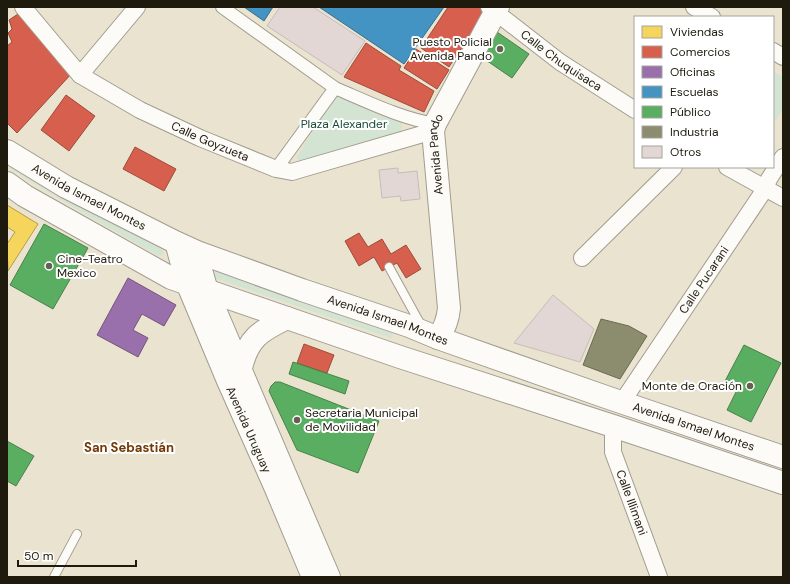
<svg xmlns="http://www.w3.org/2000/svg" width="790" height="584" font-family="'DM Sans',sans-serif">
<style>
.green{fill:#d3e4d2}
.homes{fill:#f6d55c;stroke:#b59d44}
.shops{fill:#d6604d;stroke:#9f4b3a}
.offices{fill:#9970ab;stroke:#74567c}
.schools{fill:#4393c3;stroke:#386f8c}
.public{fill:#5aae61;stroke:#488248}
.industry{fill:#8c8c6e;stroke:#6b6a51}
.building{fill:#e3d7d6;stroke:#c6bdb9}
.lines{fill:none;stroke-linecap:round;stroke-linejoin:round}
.service-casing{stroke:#a19c8e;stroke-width:10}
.pedestrian-casing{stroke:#a19c8e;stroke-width:14}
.minor-casing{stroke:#a19c8e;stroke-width:18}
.tertiary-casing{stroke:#a19c8e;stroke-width:22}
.secondary-casing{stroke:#a19c8e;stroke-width:24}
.primary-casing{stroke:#a19c8e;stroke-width:24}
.service{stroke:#fcfbf8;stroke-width:8}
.pedestrian{stroke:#fcfbf8;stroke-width:12}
.minor{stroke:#fcfbf8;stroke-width:16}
.tertiary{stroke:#fcfbf8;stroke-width:20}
.secondary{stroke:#fcfbf8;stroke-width:22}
.primary{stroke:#fcfbf8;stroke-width:22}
.poi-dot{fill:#656051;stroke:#fff;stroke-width:1.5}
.labels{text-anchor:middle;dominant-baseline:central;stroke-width:4;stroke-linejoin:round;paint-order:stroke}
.poi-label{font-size:12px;fill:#1e1a0d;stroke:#fff;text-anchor:end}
.street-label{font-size:12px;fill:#1e1a0d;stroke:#fff}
.park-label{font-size:12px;fill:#1b4a37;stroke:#fff}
.neighbourhood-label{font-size:13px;font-weight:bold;fill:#733804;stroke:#fff}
</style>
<rect width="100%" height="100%" fill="#eae3d0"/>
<path class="green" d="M 773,71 L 783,77 L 783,109 L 776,120 L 773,118 Z
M 339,96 L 401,121 C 402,127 402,129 398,134 L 301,163 L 298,160 L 297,156 L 333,99 Z
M 11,165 L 77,205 L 162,249 L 164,254 L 159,256 L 76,209 L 9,168 Z
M 216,272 L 392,333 L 393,336 L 391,338 L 214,278 L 212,274 Z"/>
<path class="homes" d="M 7,205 L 38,224 L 8,271 L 7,244 L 15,232 L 7,227 Z"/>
<path class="shops" d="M 448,7 L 479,7 L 486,11 L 449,67 L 421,48 Z
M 21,12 L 73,72 L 17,133 L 7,123 L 7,46 L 12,42 L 8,33 L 12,29 L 9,20 Z
M 366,43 L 401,66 L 399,70 L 434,91 L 424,112 L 344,77 Z
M 416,49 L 449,70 L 437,89 L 404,68 Z
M 66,95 L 95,116 L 69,151 L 41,130 Z
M 135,147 L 176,169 L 164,191 L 123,169 Z
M 359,233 L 368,247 L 382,239 L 391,254 L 406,245 L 421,269 L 406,278 L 397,263 L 382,271 L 374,257 L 359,266 L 345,241 Z
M 304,344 L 334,355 L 327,373 L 297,363 Z"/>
<path class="offices" d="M 128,278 L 176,305 L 164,326 L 142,314 L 133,330 L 148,338 L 138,357 L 97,335 Z"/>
<path class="schools" d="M 244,7 L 273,7 L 264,21 Z
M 319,7 L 444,7 L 404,64 Z"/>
<path class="public" d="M 497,32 L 529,54 L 512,78 L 480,56 Z
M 44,224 L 88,248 L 53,309 L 10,285 Z
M 744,345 L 781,363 L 751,422 L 727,410 L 737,390 L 724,383 Z
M 293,362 L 349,381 L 345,394 L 289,374 Z
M 275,382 L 280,382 L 379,421 L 358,473 L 297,450 L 269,391 L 271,386 Z
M 7,441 L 34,456 L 16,486 L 7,481 Z"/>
<path class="industry" d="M 601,319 L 629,326 L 647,336 L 620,379 L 583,365 Z"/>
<path class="building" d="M 280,7 L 313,7 L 365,41 L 342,75 L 267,26 Z
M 398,168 L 398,173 L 417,171 L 420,199 L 401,201 L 400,196 L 382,198 L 379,170 Z
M 553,295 L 594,329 L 580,362 L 514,343 Z"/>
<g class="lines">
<g class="service-casing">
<path id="service" d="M 389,267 L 422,327
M 54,577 L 77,534"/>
</g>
<g class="pedestrian-casing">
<path id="pedestrian" d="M 222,7 L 335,88
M 276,169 L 335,88 C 368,102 400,118 435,124"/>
</g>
<g class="minor-casing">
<g id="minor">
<path id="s1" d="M 23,7 L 80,75 L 140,110 L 200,138 L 276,169 L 292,172 L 302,169 L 433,131"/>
<path id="s2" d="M 489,7 L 560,62 L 635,110"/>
<path d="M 694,7 L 712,17"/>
<path d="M 773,51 L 783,57"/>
<path d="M 80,75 L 137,7"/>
<path d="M 727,167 L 783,198"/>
<path d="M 582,258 L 674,167"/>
<path id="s3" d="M 622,402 L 765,189 L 769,179 L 783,157"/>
<path id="s4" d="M 613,426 L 613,452 L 659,577"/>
</g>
</g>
<g class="tertiary-casing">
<g id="tertiary">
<path id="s5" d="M 175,242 L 186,283 L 227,381 L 275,489 L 312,577"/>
<path d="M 197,252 L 208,291 L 330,577"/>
</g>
</g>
<g class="secondary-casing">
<g id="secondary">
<path id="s6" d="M 438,338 C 445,328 448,320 449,308 L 433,131 L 435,124 L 498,7"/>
</g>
</g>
<g class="primary-casing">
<g id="primary">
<path id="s7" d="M 7,151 L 66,187 L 175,242 L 197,252 L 302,290 L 409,326 L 438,338 L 606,397 L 783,457"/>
<path d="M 7,183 L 25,196 L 171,278 L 400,357 L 613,426 L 783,483"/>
<path d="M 241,368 C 248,338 260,331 287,318"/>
</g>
</g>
<use href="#service" class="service"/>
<use href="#pedestrian" class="pedestrian"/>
<use href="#minor" class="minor"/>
<use href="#tertiary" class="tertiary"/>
<use href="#secondary" class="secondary"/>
<use href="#primary" class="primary"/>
</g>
<g class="poi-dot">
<circle cx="500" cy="49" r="4"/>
<circle cx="49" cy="266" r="4"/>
<circle cx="750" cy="386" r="4"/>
<circle cx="297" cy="420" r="4"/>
</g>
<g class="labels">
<g class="poi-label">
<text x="492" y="42">Puesto Policial<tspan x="492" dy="14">Avenida Pando</tspan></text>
<text x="57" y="259" text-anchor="start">Cine-Teatro<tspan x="57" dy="14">Mexico</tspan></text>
<text x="742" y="386">Monte de Oración</text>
<text x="305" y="413" text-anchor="start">Secretaria Municipal<tspan x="305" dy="14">de Movilidad</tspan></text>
</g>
<g class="street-label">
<text stroke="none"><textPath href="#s2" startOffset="90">Calle Chuquisaca</textPath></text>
<text stroke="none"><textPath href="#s1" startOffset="235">Calle Goyzueta</textPath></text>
<text stroke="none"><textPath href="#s6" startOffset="187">Avenida Pando</textPath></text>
<text stroke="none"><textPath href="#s7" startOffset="94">Avenida Ismael Montes</textPath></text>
<text stroke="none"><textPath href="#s3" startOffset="147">Calle Pucarani</textPath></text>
<text stroke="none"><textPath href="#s7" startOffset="418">Avenida Ismael Montes</textPath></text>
<text stroke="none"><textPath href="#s7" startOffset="742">Avenida Ismael Montes</textPath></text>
<text stroke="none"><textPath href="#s5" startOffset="202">Avenida Uruguay</textPath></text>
<text stroke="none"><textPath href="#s4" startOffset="80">Calle Illimani</textPath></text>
</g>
<g class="park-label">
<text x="344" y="124">Plaza Alexander</text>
</g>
<g class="neighbourhood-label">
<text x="129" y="447">San Sebastián</text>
</g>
</g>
<rect width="790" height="584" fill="none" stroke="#1e1a0d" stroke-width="16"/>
<rect x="634" y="16" width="140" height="152" fill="#ffffff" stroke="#a5a39e"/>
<rect x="642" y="26" width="20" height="12" fill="#f6d55c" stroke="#a5a39e"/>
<text x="670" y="36" font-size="12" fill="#1e1a0d">Viviendas</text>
<rect x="642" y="46" width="20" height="12" fill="#d6604d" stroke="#a5a39e"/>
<text x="670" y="56" font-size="12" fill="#1e1a0d">Comercios</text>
<rect x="642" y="66" width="20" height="12" fill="#9970ab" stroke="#a5a39e"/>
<text x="670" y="76" font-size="12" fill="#1e1a0d">Oficinas</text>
<rect x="642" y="86" width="20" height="12" fill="#4393c3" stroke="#a5a39e"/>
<text x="670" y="96" font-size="12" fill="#1e1a0d">Escuelas</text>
<rect x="642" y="106" width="20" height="12" fill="#5aae61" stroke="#a5a39e"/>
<text x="670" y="116" font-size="12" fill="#1e1a0d">Público</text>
<rect x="642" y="126" width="20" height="12" fill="#8c8c6e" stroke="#a5a39e"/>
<text x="670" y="136" font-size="12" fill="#1e1a0d">Industria</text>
<rect x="642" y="146" width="20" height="12" fill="#e3d7d6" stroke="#a5a39e"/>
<text x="670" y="156" font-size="12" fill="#1e1a0d">Otros</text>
<path d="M18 560v6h118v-6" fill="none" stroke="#1e1a0d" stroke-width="2"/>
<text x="24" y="560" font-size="12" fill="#1e1a0d" stroke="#ffffff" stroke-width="3" paint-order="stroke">50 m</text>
</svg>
